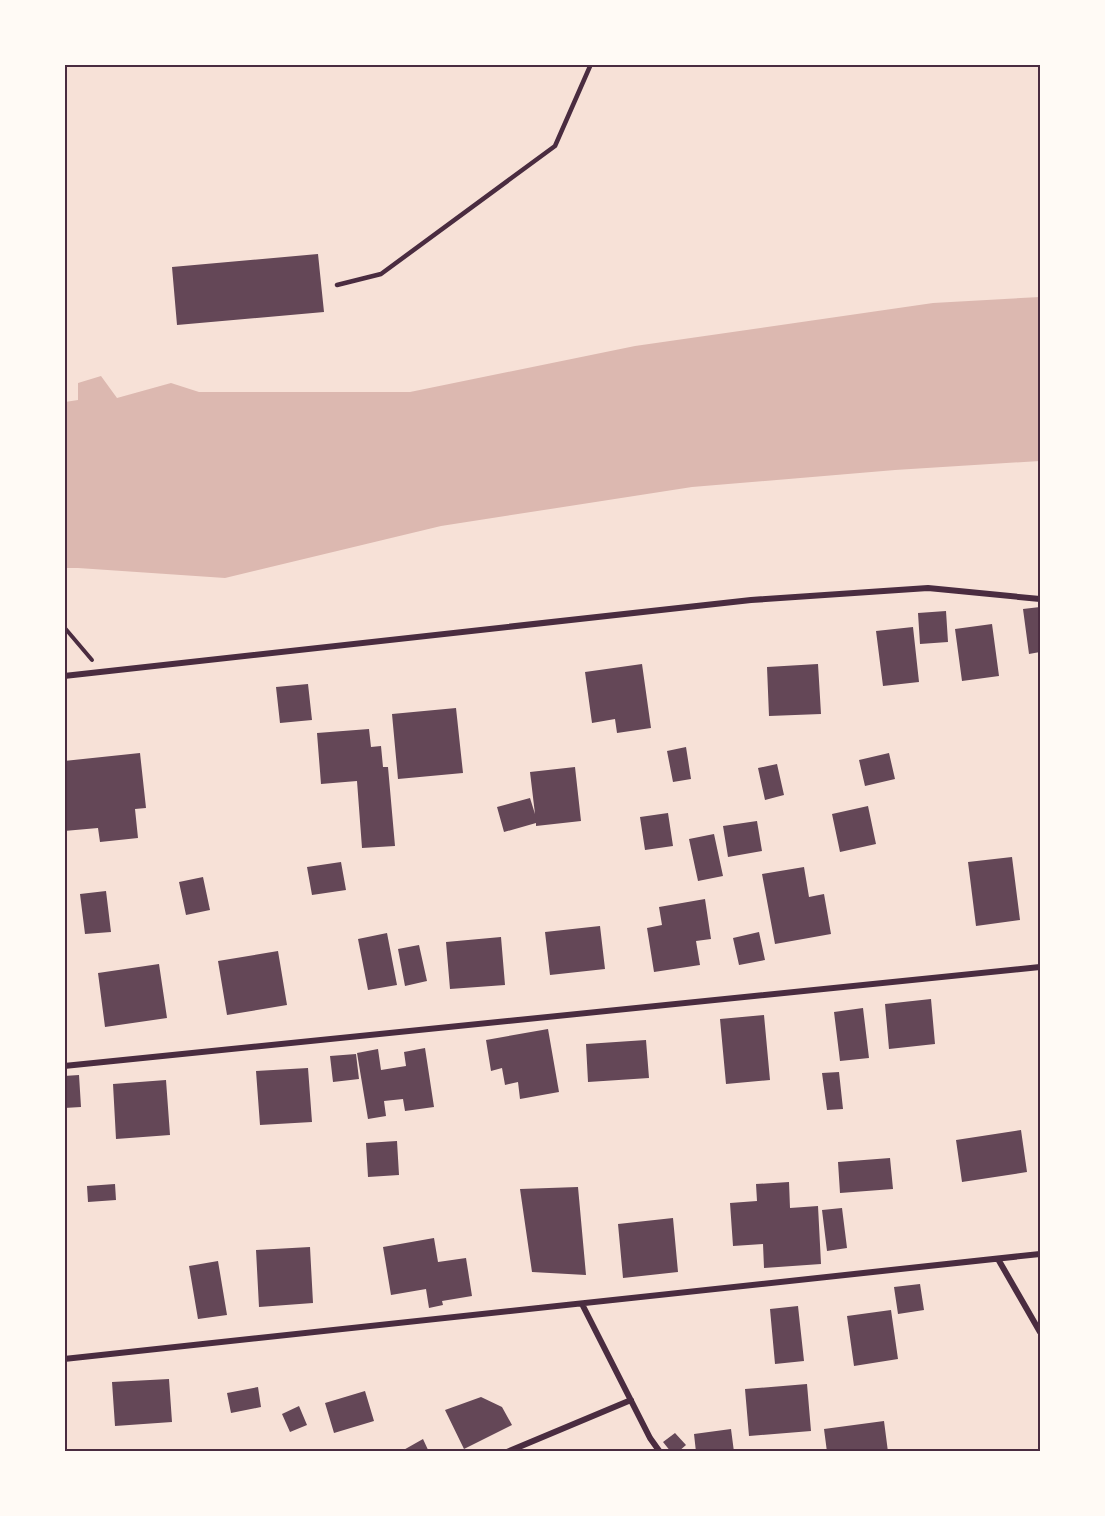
<svg xmlns="http://www.w3.org/2000/svg" width="1105" height="1516" font-family="Montserrat,sans-serif">
<style>
.water{fill:#dcb8b0}
.building{fill:#644757}
.lines{fill:none;stroke-linecap:round;stroke-linejoin:round}
.path{stroke:#4a2c40;stroke-width:4}
.service{stroke:#4a2c40;stroke-width:4.5}
.minor{stroke:#4a2c40;stroke-width:6}
.neatline{fill:none;stroke:#4a2c40;stroke-width:2}
</style>
<rect width="100%" height="100%" fill="#f7e1d7"/>
<path class="water" d="M 1040,297 L 1040,461 L 895,470 L 692,487 L 441,526 L 225,578 L 78,568 L 65,568 L 65,402 L 78,400 L 78,383 L 101,376 L 117,398 L 171,383 L 199,392 L 410,392 L 635,346 L 933,303 Z"/>
<path class="building" d="M 318,254 L 324,312 L 177,325 L 172,267 Z
M 1040,607 L 1040,652 L 1029,654 L 1023,609 Z
M 946,611 L 948,642 L 920,644 L 918,613 Z
M 992,624 L 999,676 L 962,681 L 955,629 Z
M 913,627 L 919,682 L 883,686 L 876,631 Z
M 642,664 L 651,728 L 617,733 L 615,719 L 592,723 L 585,672 Z
M 818,664 L 821,714 L 769,716 L 767,667 Z
M 308,684 L 312,720 L 280,723 L 276,687 Z
M 456,708 L 463,773 L 398,779 L 392,714 Z
M 369,729 L 371,747 L 381,746 L 383,767 L 388,767 L 395,846 L 362,848 L 357,781 L 321,784 L 317,733 Z
M 686,747 L 691,779 L 673,782 L 667,751 Z
M 140,753 L 146,808 L 135,809 L 138,838 L 100,842 L 98,828 L 64,831 L 64,761 Z
M 889,753 L 895,779 L 865,786 L 859,760 Z
M 777,764 L 784,795 L 765,800 L 758,768 Z
M 575,767 L 581,821 L 536,826 L 536,823 L 504,832 L 497,807 L 530,798 L 535,814 L 530,772 Z
M 868,806 L 876,844 L 840,852 L 832,814 Z
M 668,813 L 673,846 L 645,850 L 640,817 Z
M 757,821 L 762,851 L 728,857 L 723,826 Z
M 714,834 L 723,876 L 698,881 L 689,839 Z
M 1012,857 L 1020,920 L 976,926 L 968,862 Z
M 341,862 L 346,890 L 312,895 L 307,867 Z
M 804,867 L 809,897 L 824,894 L 831,934 L 775,944 L 762,874 Z
M 203,877 L 210,910 L 186,915 L 179,882 Z
M 106,891 L 111,932 L 85,934 L 80,894 Z
M 705,899 L 711,939 L 696,941 L 700,965 L 654,972 L 647,928 L 662,925 L 659,907 Z
M 600,926 L 605,969 L 550,975 L 545,932 Z
M 759,932 L 765,960 L 739,965 L 733,938 Z
M 387,933 L 397,985 L 368,990 L 358,939 Z
M 501,937 L 505,985 L 450,989 L 446,942 Z
M 419,945 L 427,981 L 405,986 L 398,949 Z
M 278,951 L 287,1005 L 227,1015 L 218,961 Z
M 159,964 L 167,1018 L 105,1027 L 98,973 Z
M 931,999 L 935,1044 L 889,1049 L 885,1004 Z
M 863,1008 L 869,1058 L 840,1061 L 834,1012 Z
M 764,1015 L 770,1080 L 726,1084 L 720,1019 Z
M 548,1029 L 559,1092 L 520,1099 L 518,1082 L 505,1085 L 502,1068 L 491,1071 L 486,1040 Z
M 646,1040 L 649,1078 L 588,1082 L 586,1044 Z
M 425,1048 L 434,1107 L 405,1111 L 403,1099 L 384,1101 L 386,1116 L 368,1119 L 357,1053 L 378,1049 L 381,1070 L 406,1066 L 404,1052 Z
M 356,1054 L 359,1079 L 333,1082 L 330,1056 Z
M 308,1068 L 312,1122 L 260,1125 L 256,1071 Z
M 839,1072 L 843,1109 L 827,1110 L 822,1073 Z
M 79,1075 L 81,1107 L 64,1108 L 64,1076 Z
M 166,1080 L 170,1135 L 116,1139 L 113,1084 Z
M 1021,1130 L 1027,1172 L 962,1182 L 956,1140 Z
M 397,1141 L 399,1175 L 368,1177 L 366,1143 Z
M 890,1158 L 893,1189 L 840,1193 L 838,1162 Z
M 789,1182 L 790,1208 L 818,1206 L 821,1264 L 764,1268 L 763,1244 L 733,1246 L 730,1203 L 757,1201 L 756,1184 Z
M 115,1184 L 116,1200 L 88,1202 L 87,1186 Z
M 578,1187 L 586,1275 L 532,1272 L 520,1189 Z
M 842,1208 L 847,1248 L 827,1251 L 822,1210 Z
M 673,1218 L 678,1272 L 623,1278 L 618,1224 Z
M 434,1238 L 438,1262 L 466,1258 L 472,1296 L 442,1301 L 443,1305 L 429,1308 L 426,1289 L 391,1295 L 383,1247 Z
M 310,1247 L 313,1303 L 259,1307 L 256,1250 Z
M 218,1261 L 227,1315 L 198,1319 L 189,1266 Z
M 920,1284 L 924,1310 L 898,1314 L 894,1287 Z
M 798,1306 L 804,1361 L 775,1364 L 770,1309 Z
M 891,1310 L 898,1359 L 854,1366 L 847,1316 Z
M 169,1379 L 172,1422 L 115,1426 L 112,1382 Z
M 807,1384 L 811,1431 L 749,1436 L 745,1389 Z
M 258,1387 L 261,1407 L 231,1413 L 227,1393 Z
M 365,1391 L 374,1421 L 334,1433 L 325,1403 Z
M 481,1397 L 502,1407 L 512,1425 L 464,1449 L 445,1410 Z
M 299,1406 L 307,1425 L 290,1432 L 282,1414 Z
M 884,1421 L 888,1452 L 827,1452 L 824,1429 Z
M 731,1429 L 734,1452 L 696,1452 L 694,1434 Z
M 675,1433 L 686,1445 L 678,1452 L 671,1452 L 663,1442 Z
M 423,1439 L 429,1452 L 400,1452 Z"/>
<g class="lines">
<path class="path" d="M 64,627 L 92,660"/>
<path class="service" d="M 337,285 L 381,274 L 555,146 L 591,64"/>
<path class="minor" d="M 64,676 L 751,600 L 928,588 L 1040,599
M 64,1066 L 1040,967
M 998,1259 L 1040,1332
M 582,1304 L 650,1438 L 660,1452
M 64,1359 L 1040,1254
M 507,1452 L 631,1400"/>
</g>
<rect width="1105" height="1516" fill="none" stroke="#fffaf5" stroke-width="132"/>
<rect x="66" y="66" width="973" height="1384" class="neatline"/>
</svg>
